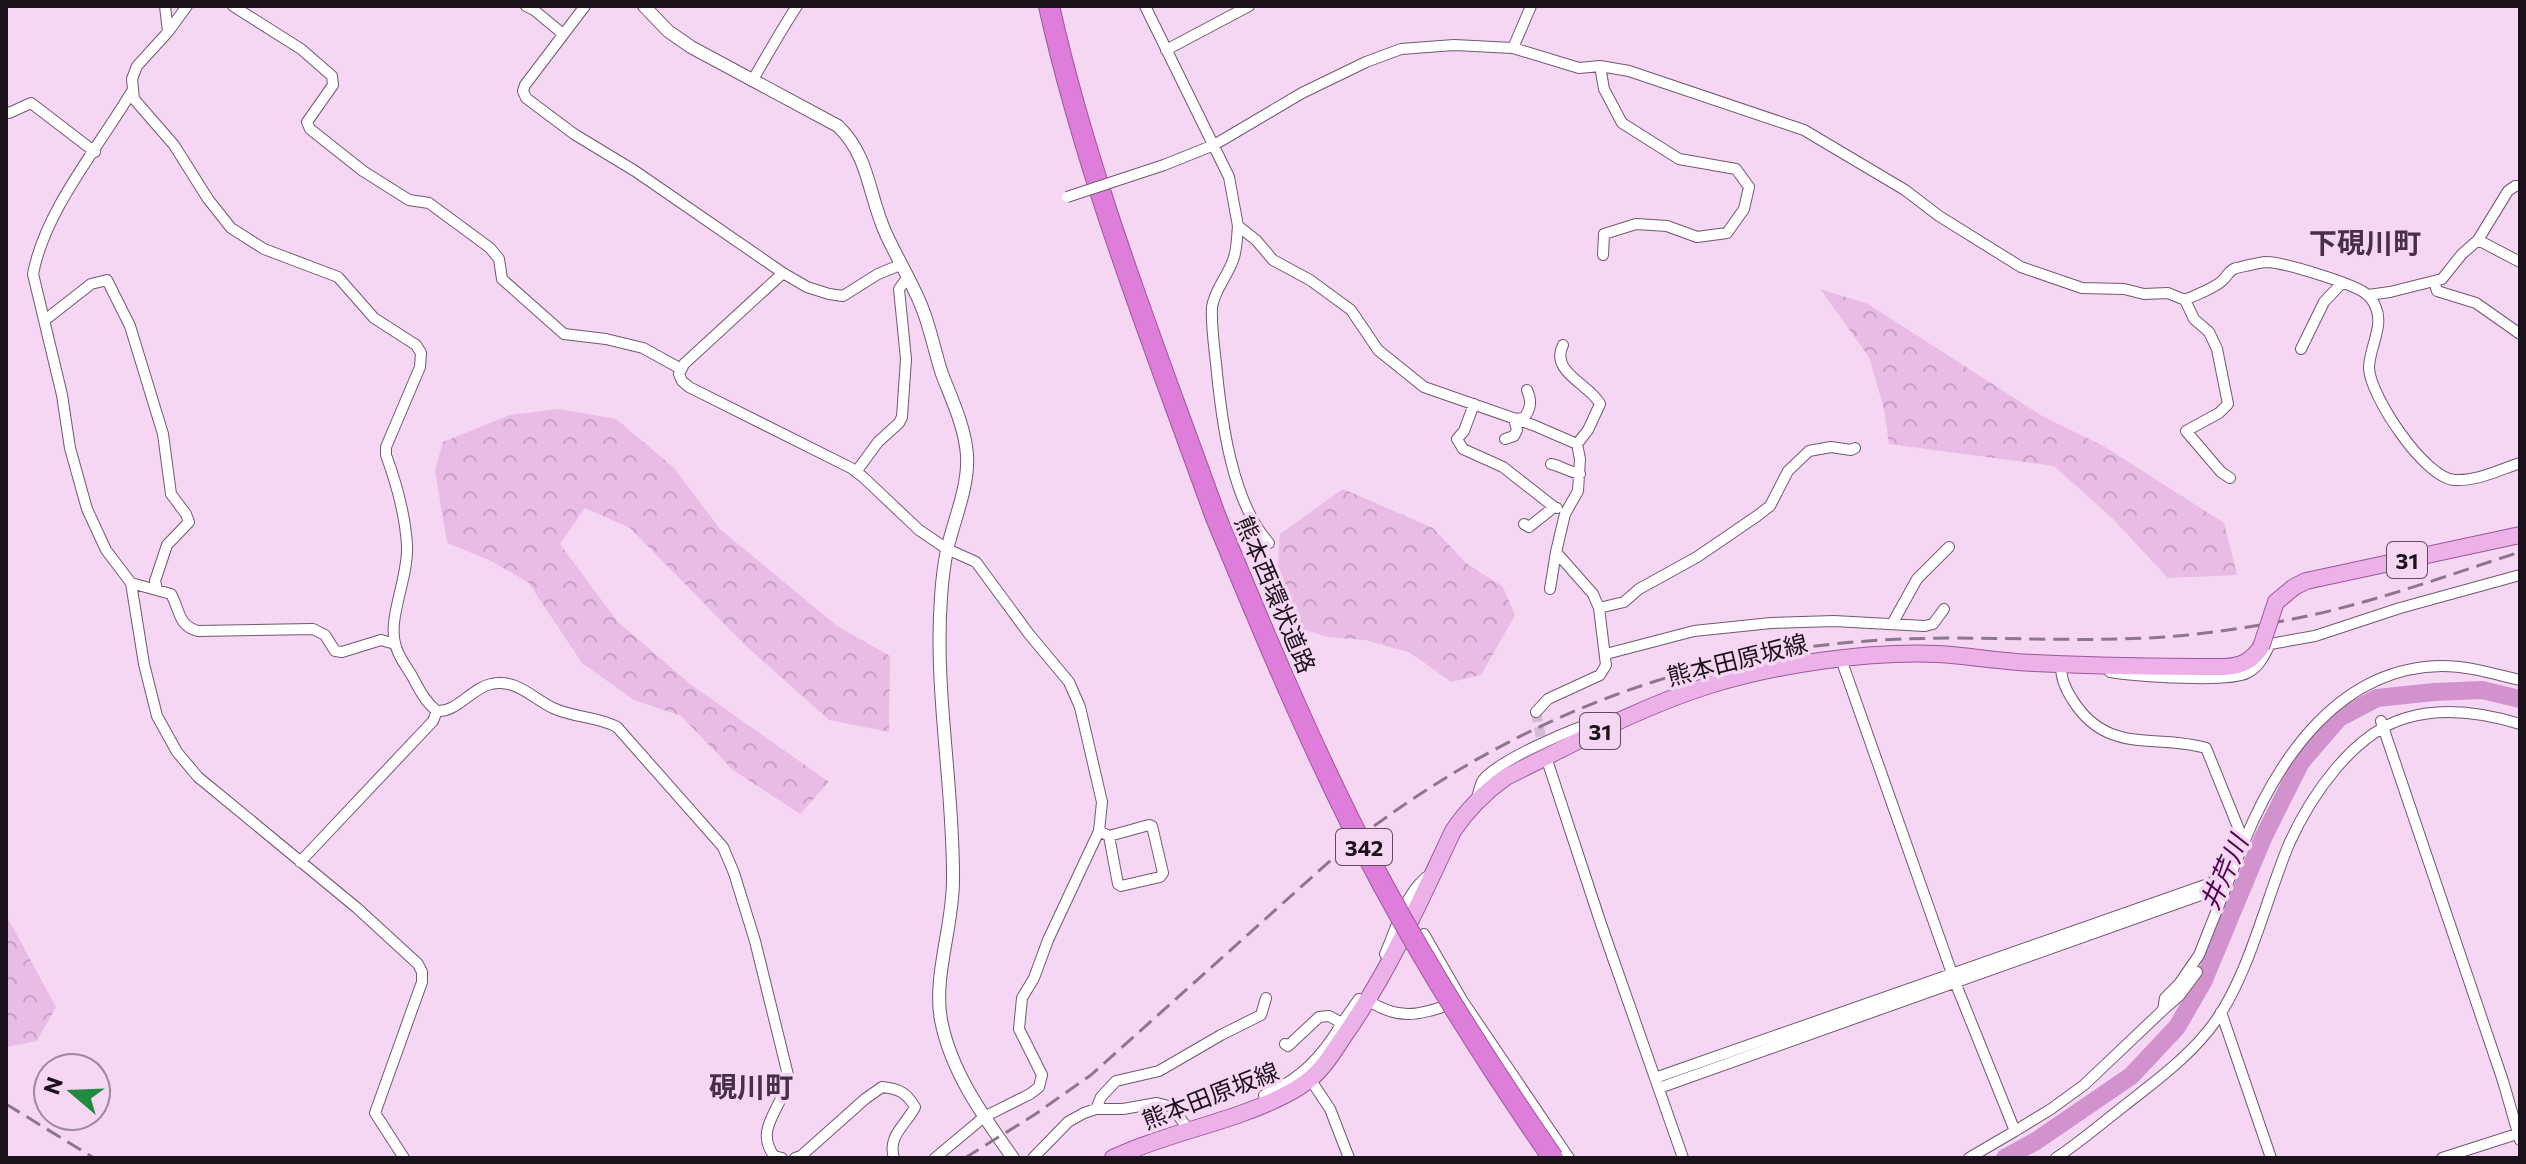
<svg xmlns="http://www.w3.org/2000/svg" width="2526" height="1164" font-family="Commissioner,'Noto Sans JP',sans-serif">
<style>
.forest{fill:url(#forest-crowns)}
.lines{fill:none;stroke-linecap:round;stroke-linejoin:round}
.river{stroke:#d292ce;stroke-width:18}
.minor-tunnel{stroke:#d4b9d3;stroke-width:10;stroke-dasharray:10 5;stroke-linecap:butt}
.minor-casing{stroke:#725870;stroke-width:12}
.tertiary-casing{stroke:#725870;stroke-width:14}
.primary-casing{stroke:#9b5898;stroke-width:18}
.motorway-casing{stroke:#9b5898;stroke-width:22}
.minor{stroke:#fff;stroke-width:10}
.tertiary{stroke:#fff;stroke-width:12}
.primary{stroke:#ecb1e9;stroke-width:16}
.motorway{stroke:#df7ddb;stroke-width:20}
.rail{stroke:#8c778b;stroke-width:3;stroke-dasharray:16 8;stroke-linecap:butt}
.minor-bridge-casing{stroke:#725870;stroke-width:12;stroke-linecap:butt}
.primary-bridge-casing{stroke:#9b5898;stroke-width:18;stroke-linecap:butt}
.motorway-bridge-casing{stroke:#9b5898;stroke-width:22;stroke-linecap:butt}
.minor-bridge{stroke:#fff;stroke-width:10}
.primary-bridge{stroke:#ecb1e9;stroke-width:16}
.motorway-bridge{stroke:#df7ddb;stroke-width:20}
.labels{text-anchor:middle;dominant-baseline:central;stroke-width:7;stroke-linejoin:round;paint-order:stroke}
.shield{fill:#f5d7f3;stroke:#5d4d5c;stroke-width:2}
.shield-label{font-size:22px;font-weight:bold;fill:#1c121c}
.street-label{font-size:24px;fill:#1c121c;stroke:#f5d7f3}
.water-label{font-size:26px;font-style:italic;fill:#500050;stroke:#f5d7f3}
.quarter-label{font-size:28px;font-weight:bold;fill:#472f46;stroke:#f5d7f3}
</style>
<defs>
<pattern id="forest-crowns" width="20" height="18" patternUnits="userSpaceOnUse" patternTransform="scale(2)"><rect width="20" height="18" fill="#e9bce5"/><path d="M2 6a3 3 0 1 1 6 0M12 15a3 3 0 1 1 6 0" fill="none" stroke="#c7a1c4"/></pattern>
</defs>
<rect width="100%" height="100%" fill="#f5d7f3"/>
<path class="forest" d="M 1820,289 L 1868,304 L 2042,416 L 2105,447 L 2224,523 L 2237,575 L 2168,578 L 2112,518 L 2054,466 L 1889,444 L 1884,409 L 1869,357 Z
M 558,409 L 616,419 L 673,467 L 721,530 L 837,626 L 890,656 L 889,732 L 829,720 L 745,645 L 630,528 L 585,508 L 560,544 L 617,621 L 690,684 L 829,782 L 800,814 L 733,770 L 681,716 L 634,700 L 582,663 L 528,582 L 489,560 L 447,543 L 435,470 L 443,442 L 510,415 Z
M 1343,489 L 1433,528 L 1466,563 L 1503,587 L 1515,615 L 1481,675 L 1451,682 L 1411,653 L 1365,640 L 1328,637 L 1300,628 L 1277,577 L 1280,534 Z
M 6,915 L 56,1007 L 37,1041 L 6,1047 Z"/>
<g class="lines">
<path class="river" d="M 2005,1158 L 2036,1141 L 2131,1076 L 2177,1027 L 2203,982 L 2263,838 L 2301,762 L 2339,718 L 2377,698 L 2434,692 L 2482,690 L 2520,699"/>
<path class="minor-tunnel" d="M 1536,712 L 1542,743"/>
<g class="minor-casing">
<path id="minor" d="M 165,6 L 168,32
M 187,6 L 168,32 L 137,66 L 132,79 L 134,99 L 174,145 L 208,199 L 231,228 L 264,249 L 338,277 L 374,318 L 416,345 L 421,353 L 420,367 L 386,447 L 386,455 C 397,485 405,513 407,545 C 409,576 388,617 395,643 C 397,655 406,666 412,676 C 419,689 425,702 437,711
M 233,6 L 301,49 L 332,76 L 333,85 L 307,122 L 310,129 L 363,171 L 409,200 L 429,203 L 490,248 L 499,259 L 502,279 L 564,334 L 606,339 L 643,348 L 681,369
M 526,6 L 534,10 L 563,34
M 585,6 L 525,85 L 523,91 L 526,98 L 574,134 L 635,171 L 783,273
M 1145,6 L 1229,177 L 1238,226 L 1256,240 L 1273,260 L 1310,280 L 1351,310 L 1378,350 L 1424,387 L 1533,425 L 1577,444 L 1580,459 L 1578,491 L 1565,514 L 1556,552 L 1593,594 L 1599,608 L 1606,665 L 1600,675 L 1548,699 L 1536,712
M 1513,48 L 1531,6
M 1166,50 L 1249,6
M 1600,66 L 1604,89 L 1622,123 L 1679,159 L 1736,169 L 1749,187 L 1744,209 L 1727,233 L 1697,237 L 1667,226 L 1636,224 L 1604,234 L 1603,255
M 752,81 C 767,56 781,30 797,6
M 132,91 C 99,147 45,210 33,274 L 62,395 L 70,448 L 87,509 L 106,550 L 131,583 L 144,664 L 157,716 L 177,752 L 198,777 L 357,908 L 418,964 L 422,972 L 422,982 L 375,1113 L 404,1158
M 6,112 L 9,113 L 31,103 L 95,152
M 1164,165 L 1214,145 L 1302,93 L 1366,62 L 1401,49 L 1454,45 L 1513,48 L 1579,68 L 1600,66 L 1629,71 L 1804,130 L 1905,190 L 1939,216 L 2021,267 L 2082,288 L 2124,289 L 2144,294 L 2168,293 L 2185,300 C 2197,294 2214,289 2223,280 C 2228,275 2229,270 2236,268 C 2245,266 2257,263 2266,262 C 2283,262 2351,283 2365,293 C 2369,296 2374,302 2376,308 C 2384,326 2369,349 2369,368 C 2370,396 2425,479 2455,480 C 2478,481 2499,470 2520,463
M 1238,226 C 1237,236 1237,248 1234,257 C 1229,275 1215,288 1212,307 C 1211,325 1214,345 1216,363 C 1221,417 1231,501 1269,543
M 2478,240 L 2520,262
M 900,265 L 878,274 L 843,296 L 829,294 L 807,287 L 783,273 L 684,364 L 679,374 L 682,381 L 689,387 L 851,468 L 863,477 L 919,530 L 947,549 L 976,562 L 1029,634 L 1069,682 L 1080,707 L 1102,802 L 1099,831 L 1048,940 L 1034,978 L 1022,998 L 1019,1029 L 1042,1075 L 1039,1087 L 1030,1094 L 984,1117 L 935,1158
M 2434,281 L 2437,291 L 2476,303 L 2520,334
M 2368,295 L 2390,292 L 2442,279 L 2462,254 L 2478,240 L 2508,191 L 2515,186 L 2520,186
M 2185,300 L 2194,319 L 2209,332 L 2217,349 L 2228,404 L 2219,413 L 2186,431 L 2221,472 L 2230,478
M 45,320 L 91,284 L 107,280 L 130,326 L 163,434 L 171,494 L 186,514 L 189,522 L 167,545 L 155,581 L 157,589
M 1563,345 C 1549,372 1591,385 1600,404 L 1588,430 L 1577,444
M 2301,349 L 2324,302 L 2341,284
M 1474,404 L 1464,431 L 1457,439 L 1463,449 L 1503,467 L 1554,507
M 1505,439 L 1514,436 L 1517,430 L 1514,419 L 1524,418 C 1531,408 1532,401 1527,390
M 1551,464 C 1561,466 1569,472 1580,474
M 856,472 L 878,442 L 899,423 L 902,417 L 906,359 L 899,289 L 907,278
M 1524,524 L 1529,527 L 1554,507 L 1557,508
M 131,583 L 171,594 C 180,610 178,626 198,631 L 313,629 L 325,635 L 335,651 L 342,652 L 381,640 L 395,644
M 1550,589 L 1556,552
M 1599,608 L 1624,602 L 1639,589 L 1697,557 L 1757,516 L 1770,506 L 1788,471 L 1809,451 L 1831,447 L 1851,450 L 1855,448
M 1892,624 L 1917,579 L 1949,547
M 1606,654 L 1694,631 L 1771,623 L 1834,621 L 1925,626 L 1933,624 L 1944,609
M 1841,659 L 1955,982 L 2015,1131 L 1969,1158
M 2062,664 C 2059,675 2066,690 2072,699 C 2107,756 2155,733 2206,748 L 2244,842 C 2279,757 2340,667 2442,666 C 2469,666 2494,674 2520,680
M 2110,672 C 2135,676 2229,683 2247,673 C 2260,666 2264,656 2270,644 L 2315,636 L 2400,608 L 2520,575
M 437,711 C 456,713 472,688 491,684 C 516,678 532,698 553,708 C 574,718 597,716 617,727 L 723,847 L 734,873 L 755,941 L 788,1075 C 787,1081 785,1088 783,1094 C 774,1116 757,1133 774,1156 L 782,1158
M 2381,721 L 2503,1081 L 2520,1140
M 1546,757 L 1601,924 L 1683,1158
M 1477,798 C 1479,792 1480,784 1483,780 C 1499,760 1575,727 1600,721 L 1607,727
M 1099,831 L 1109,836 L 1118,884 L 1121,886 L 1160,877 L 1163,873 L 1152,826 L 1149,825 L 1109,836
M 300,862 L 433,721 L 437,711
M 1424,934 L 1462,1000
M 1385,954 C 1397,927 1406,889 1432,873
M 1367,1000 C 1400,1021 1417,1015 1452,1004
M 1458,1002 L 1462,1000 L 1569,1158
M 2163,1010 L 2179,996 L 2197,972
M 2221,1012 L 2271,1158
M 1342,1023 L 1359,999
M 1655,1078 L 2231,876
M 1310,1079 L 1330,1109 L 1349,1158
M 1659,1088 L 2226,886
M 1264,1095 C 1300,1080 1322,1057 1342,1023 L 1329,1016 L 1319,1017 L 1288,1046 L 1285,1044
M 1096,1109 L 1101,1097 L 1116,1081 L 1159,1071 L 1221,1035 L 1261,1015 L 1266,998
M 2015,1131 L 2051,1109 L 2084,1085 L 2163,1010 L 2165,998 L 2179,984 L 2199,955 L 2244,842
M 795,1158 L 801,1156 L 865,1099 L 882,1087 C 899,1089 906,1092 915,1107 C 906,1125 887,1136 894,1158
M 1033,1158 L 1068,1122 L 1084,1113 L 1096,1109 L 1123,1109 L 1157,1103 L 1172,1107 L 1188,1129
M 2056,1158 C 2080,1142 2102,1123 2124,1106 C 2157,1080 2193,1054 2217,1019 C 2250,971 2266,899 2289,844 C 2310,797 2353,733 2406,718 C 2442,707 2484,713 2520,724
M 2442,1158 L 2520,1133"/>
</g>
<g class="tertiary-casing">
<path id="tertiary" d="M 644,6 L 668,31 L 691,47 L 838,126 C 870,157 868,195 886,234 C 898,260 913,284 923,310 C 931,331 935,353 942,374 C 952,400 965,427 967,455 C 969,487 954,519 947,550 C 944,565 942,582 941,597 C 934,692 954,787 953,881 C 953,926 933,977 941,1020 C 951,1072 983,1116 1013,1158"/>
</g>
<g class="primary-casing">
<path id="primary" d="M 2294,587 L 2306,581 L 2520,535
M 1113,1158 C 1168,1132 1231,1123 1285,1095 C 1293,1091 1303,1085 1310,1079 C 1324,1068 1334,1051 1344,1036 C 1389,972 1420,901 1453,831 C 1467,810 1485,792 1506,777 C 1573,744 1639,707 1710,685 C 1778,664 1868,651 1938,654 C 1971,656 2003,662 2035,663 C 2098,666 2161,667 2224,667 C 2241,666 2251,662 2261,647"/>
</g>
<g class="motorway-casing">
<path id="motorway" d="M 1049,6 C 1088,180 1155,348 1215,515"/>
</g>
<use href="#minor" class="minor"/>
<use href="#tertiary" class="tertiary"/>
<use href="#primary" class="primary"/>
<use href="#motorway" class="motorway"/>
<path class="rail" d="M 6,1104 L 94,1158
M 965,1158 L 1034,1115 L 1091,1075 L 1340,852 C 1499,726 1679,651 1883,640 C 1984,634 2087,645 2188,635 C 2223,631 2258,626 2293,619 C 2370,604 2445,576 2520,552"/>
<g class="minor-bridge-casing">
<path id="minor-bridge" d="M 1067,197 L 1164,165"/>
</g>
<g class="primary-bridge-casing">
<path id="primary-bridge" d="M 2261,647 L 2276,602 L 2294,587"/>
</g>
<g class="motorway-bridge-casing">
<path id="motorway-bridge" d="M 1215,515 C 1267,641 1319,766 1383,885 C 1434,979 1492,1070 1553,1158"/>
</g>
<use href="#minor-bridge" class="minor-bridge"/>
<use href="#primary-bridge" class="primary-bridge"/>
<use href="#motorway-bridge" class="motorway-bridge"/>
</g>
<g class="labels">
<g class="shield">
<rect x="2387" y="542" width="40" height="36" rx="6"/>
<rect x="1580" y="713" width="40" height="36" rx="6"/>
<rect x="1336" y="829" width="56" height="36" rx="6"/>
</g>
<g class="shield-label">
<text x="2407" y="560">31</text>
<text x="1600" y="731">31</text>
<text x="1364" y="847">342</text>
</g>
<g class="street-label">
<text transform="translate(1276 594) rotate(67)">熊本西環状道路</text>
<text transform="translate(1737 659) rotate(-14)">熊本田原坂線</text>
<text transform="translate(1210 1095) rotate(-21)">熊本田原坂線</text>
</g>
<g class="water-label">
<text transform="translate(2223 872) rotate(-66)">井芹川</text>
</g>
<g class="quarter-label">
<text x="2365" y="242">下硯川町</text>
<text x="751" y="1086">硯川町</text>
</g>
</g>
<rect width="2526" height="1164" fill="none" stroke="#1c121c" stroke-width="16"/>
<g transform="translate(72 1092) rotate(289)"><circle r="38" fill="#f5d7f3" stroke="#9e889d" stroke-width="2"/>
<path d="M0-6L14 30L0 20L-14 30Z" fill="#228a41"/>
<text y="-12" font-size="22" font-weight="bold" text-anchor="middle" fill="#1c121c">N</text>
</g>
</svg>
